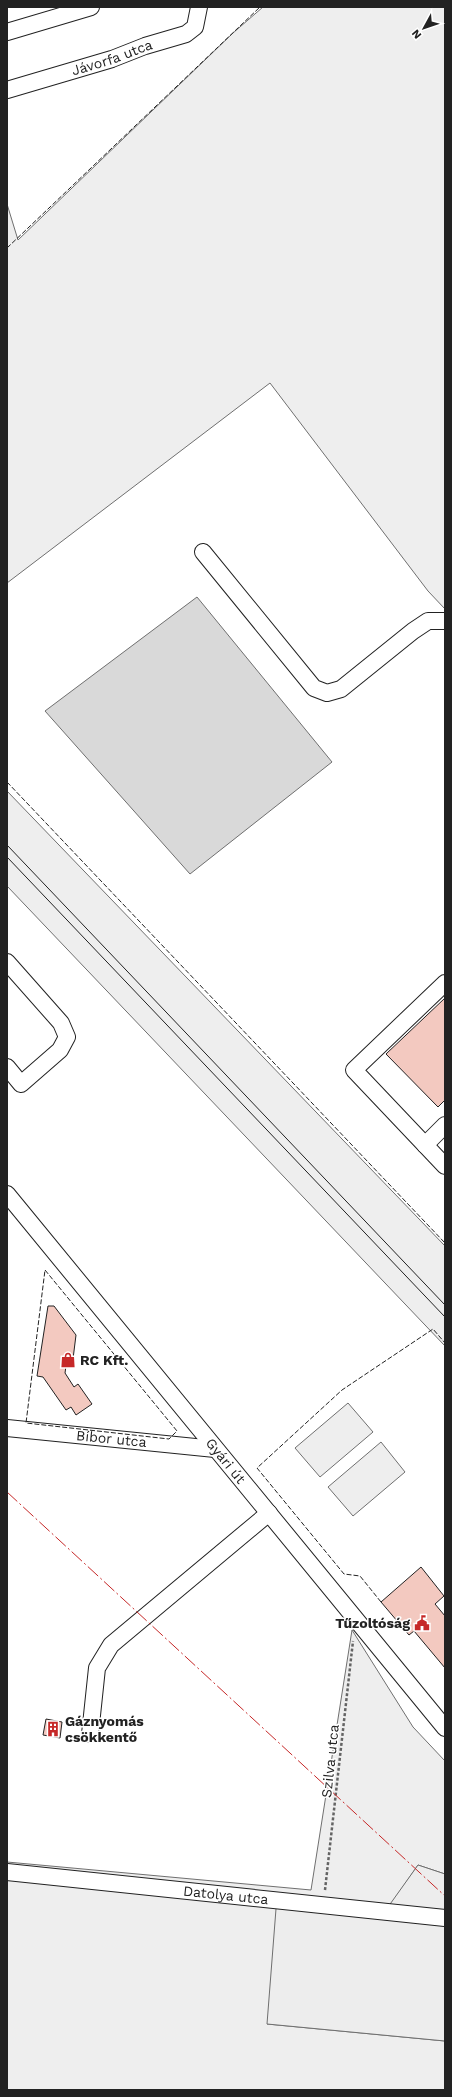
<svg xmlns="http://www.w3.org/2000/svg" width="452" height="2097" font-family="'Work Sans',sans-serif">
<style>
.green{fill:#eee;stroke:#6f6f6f}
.parking{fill:#ededed;stroke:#6f6f6f}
.water{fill:#d9d9d9;stroke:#6f6f6f}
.building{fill:#f3c9c0;stroke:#222}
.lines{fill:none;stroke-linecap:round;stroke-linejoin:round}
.minor-casing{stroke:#222;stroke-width:18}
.path{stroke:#646464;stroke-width:2.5;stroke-dasharray:3 2;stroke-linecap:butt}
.minor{stroke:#fff;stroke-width:16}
.tram{stroke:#222;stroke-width:1}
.fence{stroke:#222;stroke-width:1;stroke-dasharray:5 2;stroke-linecap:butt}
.power{stroke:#c62828;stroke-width:1;stroke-dasharray:14 3 2 3;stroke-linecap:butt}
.labels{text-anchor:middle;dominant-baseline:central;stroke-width:3;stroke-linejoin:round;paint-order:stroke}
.street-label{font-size:14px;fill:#222;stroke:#fff}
.poi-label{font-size:14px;font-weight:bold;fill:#222;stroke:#fff;text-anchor:start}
</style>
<rect width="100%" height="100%" fill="#fff"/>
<path class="green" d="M 263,7 L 445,7 L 445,609 L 428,591 L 270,383 L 7,583 L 7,204 L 18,240 L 233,33 Z
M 7,791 L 445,1246 L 445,1346 L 7,886 Z
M 348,1403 L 373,1432 L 320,1477 L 295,1448 Z
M 381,1442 L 405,1472 L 353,1516 L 328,1487 Z
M 352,1630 L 413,1727 L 445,1761 L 445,1874 L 418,1865 L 389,1907 L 267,2024 L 445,2041 L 445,2090 L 7,2090 L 7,1862 L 311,1890 Z"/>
<path class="parking" d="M 418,1865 L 445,1874 L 445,2041 L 267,2024 L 277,1896 L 388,1907 Z"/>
<path class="water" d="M 197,597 L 332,762 L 190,874 L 45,711 Z"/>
<path class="building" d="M 445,998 L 445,1100 L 438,1107 L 386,1054 Z
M 48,1306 L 54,1306 L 76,1335 L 72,1367 L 66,1366 L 65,1373 L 74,1387 L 78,1384 L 92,1404 L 76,1415 L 71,1407 L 66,1410 L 43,1377 L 37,1376 Z
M 421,1567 L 444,1596 L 435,1604 L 445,1616 L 445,1668 L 414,1631 L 409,1635 L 381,1602 Z
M 46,1719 L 62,1722 L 60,1738 L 43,1735 Z"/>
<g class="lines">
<g class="minor-casing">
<g id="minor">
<path d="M 7,32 L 91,7"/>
<path id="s1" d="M 7,90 L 112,59 L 145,46 L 186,34 L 195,27 L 199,7"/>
<path d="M 203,552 L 314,688 L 327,693 L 341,689 L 413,631 L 428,621 L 445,621"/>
<path d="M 7,962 L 61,1023 L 67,1037 L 60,1050 L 21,1084 L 7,1067"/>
<path d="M 445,983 L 354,1070 L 445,1166"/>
<path d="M 425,1145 L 445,1125"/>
<path id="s2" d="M 7,1194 L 445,1728"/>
<path id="s3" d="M 7,1428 L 215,1449"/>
<path d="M 90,1734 L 97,1668 L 111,1645 L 269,1513"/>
<path id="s4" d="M 7,1872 L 445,1918"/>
</g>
</g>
<path class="path" d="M 325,1890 L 353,1641"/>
<use href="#minor" class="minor"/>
<path class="tram" d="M 7,845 L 445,1305
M 7,857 L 445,1317"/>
<path class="fence" d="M 7,248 L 260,7
M 7,782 L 445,1243
M 45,1270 L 177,1431 L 169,1439 L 26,1423 Z
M 381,1602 L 360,1576 L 344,1574 L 257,1468 L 342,1390 L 433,1329 L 445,1343"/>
<path class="power" d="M 7,1492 L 445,1896"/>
</g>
<defs>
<g id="shop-bare" transform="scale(1.2)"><path d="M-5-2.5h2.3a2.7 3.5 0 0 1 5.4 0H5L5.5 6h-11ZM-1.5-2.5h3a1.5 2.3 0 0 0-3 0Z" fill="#c62828" stroke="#fff" stroke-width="2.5" paint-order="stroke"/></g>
<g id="civic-bare" transform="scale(1.2)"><path d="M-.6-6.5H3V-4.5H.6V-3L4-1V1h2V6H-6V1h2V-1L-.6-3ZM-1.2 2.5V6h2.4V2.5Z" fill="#c62828" stroke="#fff" stroke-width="2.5" paint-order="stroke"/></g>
<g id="building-bare" transform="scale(1.2)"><path d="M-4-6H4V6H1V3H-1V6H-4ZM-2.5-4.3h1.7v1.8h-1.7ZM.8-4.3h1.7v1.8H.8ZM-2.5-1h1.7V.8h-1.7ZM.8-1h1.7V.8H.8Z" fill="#c62828" stroke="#fff" stroke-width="2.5" paint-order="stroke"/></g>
</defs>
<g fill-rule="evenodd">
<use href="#shop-bare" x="68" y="1360"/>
<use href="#civic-bare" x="422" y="1623"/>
<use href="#building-bare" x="53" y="1729"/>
</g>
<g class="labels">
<g class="street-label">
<text stroke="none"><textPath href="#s1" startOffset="110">Jávorfa utca</textPath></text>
<text stroke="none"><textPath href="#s3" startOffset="105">Bíbor utca</textPath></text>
<text stroke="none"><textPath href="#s2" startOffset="345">Gyári út</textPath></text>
<text transform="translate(330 1761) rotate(-84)">Szilva utca</text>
<text stroke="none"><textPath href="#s4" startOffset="220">Datolya utca</textPath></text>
</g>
<g class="poi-label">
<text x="80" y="1360">RC Kft.</text>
<text x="410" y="1623" text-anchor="end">Tűzoltóság</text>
<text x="65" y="1721">Gáznyomás<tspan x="65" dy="16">csökkentő</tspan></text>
</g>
</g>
<rect width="452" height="2097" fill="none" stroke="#222222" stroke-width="16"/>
<g transform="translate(424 28) rotate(230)" stroke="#ffffff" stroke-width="3" paint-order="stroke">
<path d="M0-3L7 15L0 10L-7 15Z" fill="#222222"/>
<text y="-6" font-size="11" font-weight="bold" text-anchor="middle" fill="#222222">N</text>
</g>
</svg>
